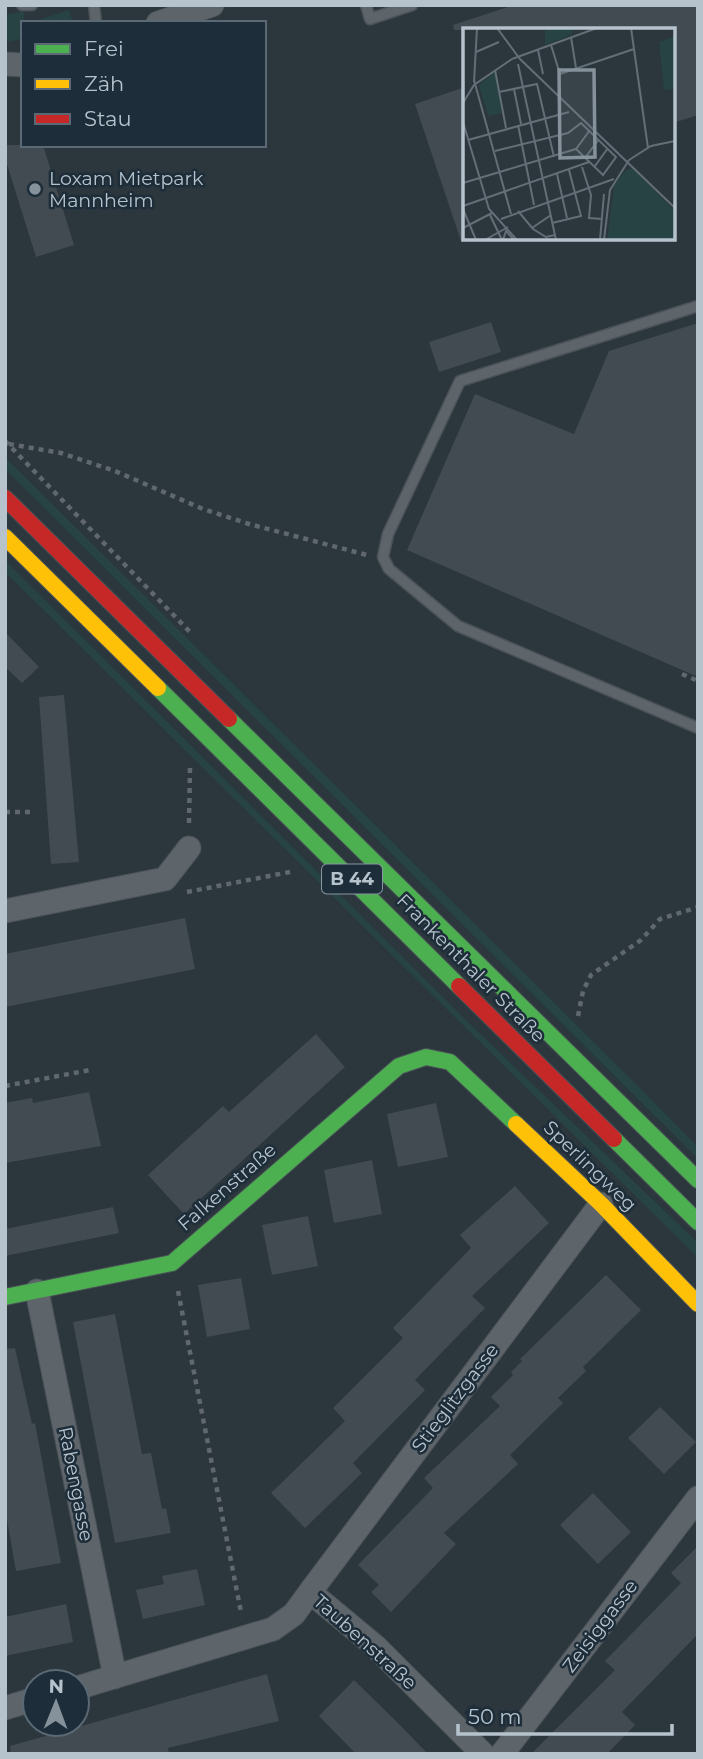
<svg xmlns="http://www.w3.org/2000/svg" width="703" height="1759" font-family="Montserrat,sans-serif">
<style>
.green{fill:#274343}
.building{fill:#424b51}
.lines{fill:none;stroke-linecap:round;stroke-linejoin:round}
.lane-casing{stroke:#4a5257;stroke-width:13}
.street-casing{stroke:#4a5257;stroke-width:25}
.fast-casing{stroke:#4a5257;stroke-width:18}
.slow-casing{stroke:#4a5257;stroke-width:18}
.jam-casing{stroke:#4a5257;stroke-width:18}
.path{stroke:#60686d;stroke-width:4.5;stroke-dasharray:5 5;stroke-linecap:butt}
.lane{stroke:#5d646a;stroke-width:10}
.street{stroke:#5d646a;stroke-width:23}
.fast{stroke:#4caf50;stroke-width:16}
.slow{stroke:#ffc107;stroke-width:16}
.jam{stroke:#c62828;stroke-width:16}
.poi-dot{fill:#85929b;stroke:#1d2d39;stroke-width:2.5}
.labels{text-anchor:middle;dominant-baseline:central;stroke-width:5;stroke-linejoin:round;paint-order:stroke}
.shield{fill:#1d2d39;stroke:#8896a1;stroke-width:2}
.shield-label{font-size:18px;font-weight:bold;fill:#b6c3cd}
.poi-label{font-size:19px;fill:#b6c3cd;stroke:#1d2d39;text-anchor:start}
.street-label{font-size:19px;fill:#b6c3cd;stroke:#1d2d39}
.inset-road{fill:none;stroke:#636e77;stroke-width:2}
.view{fill:#85929b;fill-opacity:0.15;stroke:#85929b;stroke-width:3.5}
.inset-edge{fill:none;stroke:#b6c3cd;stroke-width:3.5}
</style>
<rect width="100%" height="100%" fill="#2b363d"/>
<path class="green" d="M 69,10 L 73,22 L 29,23 Z
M 24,11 L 23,38 L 10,42 L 5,38 L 5,15 Z
M 5,457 L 641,1089 L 698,1147 L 698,1159 L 5,469 Z
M 5,560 L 468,1022 L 698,1243 L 698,1258 L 5,572 Z"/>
<path class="building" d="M 514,5 L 698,5 L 698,115 L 673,123 L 673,30 L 454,30 L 453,25 Z
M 465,87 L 465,241 L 461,241 L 415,104 Z
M 5,145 L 43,145 L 74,245 L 36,257 L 5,158 Z
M 491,322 L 501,352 L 439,372 L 429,342 Z
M 698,323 L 698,677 L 407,550 L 475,394 L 574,434 L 609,351 Z
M 5,632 L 39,667 L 22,683 L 5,667 Z
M 64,695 L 79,862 L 51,864 L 39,697 Z
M 185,918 L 195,969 L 5,1007 L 5,954 Z
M 316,1034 L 345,1067 L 184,1214 L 148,1175 L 223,1106 L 229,1112 Z
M 89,1092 L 101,1146 L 5,1163 L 5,1103 L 32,1098 L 33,1103 Z
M 436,1103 L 448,1157 L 398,1167 L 387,1114 Z
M 372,1160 L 382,1214 L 334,1223 L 324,1170 Z
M 515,1186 L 549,1223 L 472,1296 L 485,1308 L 415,1380 L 425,1390 L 353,1463 L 362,1473 L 305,1528 L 271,1493 L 345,1421 L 333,1408 L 403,1338 L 393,1328 L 471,1248 L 460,1235 Z
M 113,1207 L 119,1233 L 5,1256 L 5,1229 Z
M 308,1216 L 318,1266 L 272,1275 L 262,1225 Z
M 606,1275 L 641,1310 L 583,1367 L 586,1371 L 558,1398 L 563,1403 L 510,1455 L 518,1464 L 444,1533 L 456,1544 L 391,1612 L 371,1592 L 379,1585 L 358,1565 L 433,1488 L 424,1478 L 500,1406 L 491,1397 L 513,1375 L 511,1372 L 522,1361 L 520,1359 Z
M 241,1278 L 250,1329 L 207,1337 L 198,1285 Z
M 115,1314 L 142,1454 L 151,1453 L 162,1509 L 166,1508 L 171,1533 L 115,1543 L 73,1322 Z
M 15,1348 L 32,1424 L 35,1423 L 61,1563 L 16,1571 L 5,1508 L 5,1349 Z
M 660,1407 L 696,1442 L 664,1474 L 628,1438 Z
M 593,1493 L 631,1532 L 598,1564 L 560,1525 Z
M 698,1546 L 698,1634 L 622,1712 L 635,1725 L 607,1754 L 531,1754 L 615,1670 L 605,1661 L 681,1583 L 671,1573 Z
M 197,1569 L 205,1605 L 143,1619 L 136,1590 L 164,1584 L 162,1576 Z
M 66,1604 L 73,1642 L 5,1656 L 5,1617 Z
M 267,1674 L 279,1721 L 168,1748 L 169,1754 L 11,1754 L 10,1746 Z
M 354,1680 L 399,1724 L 428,1754 L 356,1754 L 319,1716 Z"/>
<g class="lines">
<g class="lane-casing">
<path id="lane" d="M 22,5 L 32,5
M 94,5 L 96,23
M 366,5 L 370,19 L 412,5
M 698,306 L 460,381 L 388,534 L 383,557 L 389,569 L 458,626 L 698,728"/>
</g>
<g class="street-casing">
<path id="street" d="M 158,23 L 212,5
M 5,64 L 23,65
M 5,911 L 165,879 L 189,848
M 37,1291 L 115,1677
M 310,1592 L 601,1204
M 77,1688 L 273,1629 L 294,1614 L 310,1592 L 375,1646 L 483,1754
M 5,1708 L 35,1699
M 502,1754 L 698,1498"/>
</g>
<g class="fast-casing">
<path id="fast" d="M 158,688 L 459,986
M 229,719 L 698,1180
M 614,1139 L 698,1222
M 5,1297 L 172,1263 L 399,1066 L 426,1057 L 450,1062 L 516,1124"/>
</g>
<g class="slow-casing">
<path id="slow" d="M 5,537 L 158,688
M 516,1124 L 601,1204 L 698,1304"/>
</g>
<g class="jam-casing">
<path id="jam" d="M 5,498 L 229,719
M 459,986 L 614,1139"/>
</g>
<path class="path" d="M 5,441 L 190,632
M 9,444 L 61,453 L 115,471 L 203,509 L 249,524 L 367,555
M 682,674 L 698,681
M 5,812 L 34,812
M 189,823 L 190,768
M 187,892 L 295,871
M 578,1016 L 583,991 L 591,975 L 641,940 L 660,919 L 698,907
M 5,1086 L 90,1070
M 178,1291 L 241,1612"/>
<use href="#lane" class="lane"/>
<use href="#street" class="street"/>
<use href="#fast" class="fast"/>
<use href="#slow" class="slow"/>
<use href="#jam" class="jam"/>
</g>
<circle class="poi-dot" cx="35" cy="189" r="7"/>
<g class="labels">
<rect class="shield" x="322" y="864.5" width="60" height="29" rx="5"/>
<g class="shield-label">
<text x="352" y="879">B 44</text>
</g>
<g class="poi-label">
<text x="49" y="178">Loxam Mietpark<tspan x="49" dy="22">Mannheim</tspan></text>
</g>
<g class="street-label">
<text transform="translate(471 968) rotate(45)">Frankenthaler Straße</text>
<text transform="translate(590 1166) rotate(44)">Sperlingweg</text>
<text transform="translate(227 1187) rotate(-41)">Falkenstraße</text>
<text transform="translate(455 1398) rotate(-53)">Stieglitzgasse</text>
<text transform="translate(76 1484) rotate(79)">Rabengasse</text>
<text transform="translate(600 1626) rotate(-53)">Zeisiggasse</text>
<text transform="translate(365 1642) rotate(42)">Taubenstraße</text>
</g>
</g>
<g transform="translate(463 28)">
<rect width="212" height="212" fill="#2b363d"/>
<path d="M 82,0 L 111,0 L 108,7 L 82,17 ZM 212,8 L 212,61 L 201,62 L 196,14 ZM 32,44 L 39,85 L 25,88 L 16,57 ZM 170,140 L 212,183 L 212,212 L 144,212 L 151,158 L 163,142 Z" fill="#274343"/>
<path class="inset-road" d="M 34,0 L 57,31 L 212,180M 168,0 L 185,120M 108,9 L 113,40M 88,17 L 97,46 L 171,21M 75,22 L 80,46M 13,24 L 36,14M 49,31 L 134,0M 55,36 L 93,212M 32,42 L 43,100M 11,52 L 48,186M 11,54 L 14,0M 51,61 L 58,96M 36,64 L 74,56 L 91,129M 0,75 L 11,57 L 49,31M 0,94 L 26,181 L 54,212M 55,97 L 71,177M 5,112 L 106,84M 113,121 L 127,102M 122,130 L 136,111M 166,132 L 188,118 L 212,113M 132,138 L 145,120M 119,139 L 128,167 L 126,190 L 139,191M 94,146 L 104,190M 0,155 L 113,121 L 140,147 L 153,129 L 118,95 L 105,105 L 32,123M 0,178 L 126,134M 0,181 L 13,212M 55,183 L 70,201 L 83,209 L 92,207M 27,187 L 39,212M 38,191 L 151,151M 89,195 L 118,188 L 106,142M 0,200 L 29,185M 69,200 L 88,187M 22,212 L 45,199M 40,212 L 43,203 L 51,212M 137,212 L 141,166M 141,212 L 147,162 L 166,132"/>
<path class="view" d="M 96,42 L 131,42 L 132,129 L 97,130 Z"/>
<rect width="212" height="212" class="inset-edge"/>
</g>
<rect width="703" height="1759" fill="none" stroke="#b6c3cd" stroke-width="14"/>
<rect x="21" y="21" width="245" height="126" fill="#1d2d39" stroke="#5a6974" stroke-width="2"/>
<rect x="35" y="44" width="35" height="10" fill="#4caf50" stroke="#5a6974" stroke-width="2"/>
<text x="84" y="56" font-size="21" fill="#b6c3cd">Frei</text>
<rect x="35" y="79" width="35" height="10" fill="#ffc107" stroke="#5a6974" stroke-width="2"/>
<text x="84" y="91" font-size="21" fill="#b6c3cd">Zäh</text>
<rect x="35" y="114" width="35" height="10" fill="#c62828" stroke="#5a6974" stroke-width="2"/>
<text x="84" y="126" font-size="21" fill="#b6c3cd">Stau</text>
<g transform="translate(56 1703) rotate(1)"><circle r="33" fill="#1d2d39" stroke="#5a6974" stroke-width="2"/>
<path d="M0-5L12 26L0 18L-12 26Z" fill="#85929b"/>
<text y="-10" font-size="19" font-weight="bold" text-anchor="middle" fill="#b6c3cd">N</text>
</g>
<path d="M458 1724v10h214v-10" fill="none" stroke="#b6c3cd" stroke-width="3.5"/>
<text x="468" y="1724" font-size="21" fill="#b6c3cd" stroke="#1d2d39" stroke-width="5" paint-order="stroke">50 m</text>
</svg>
